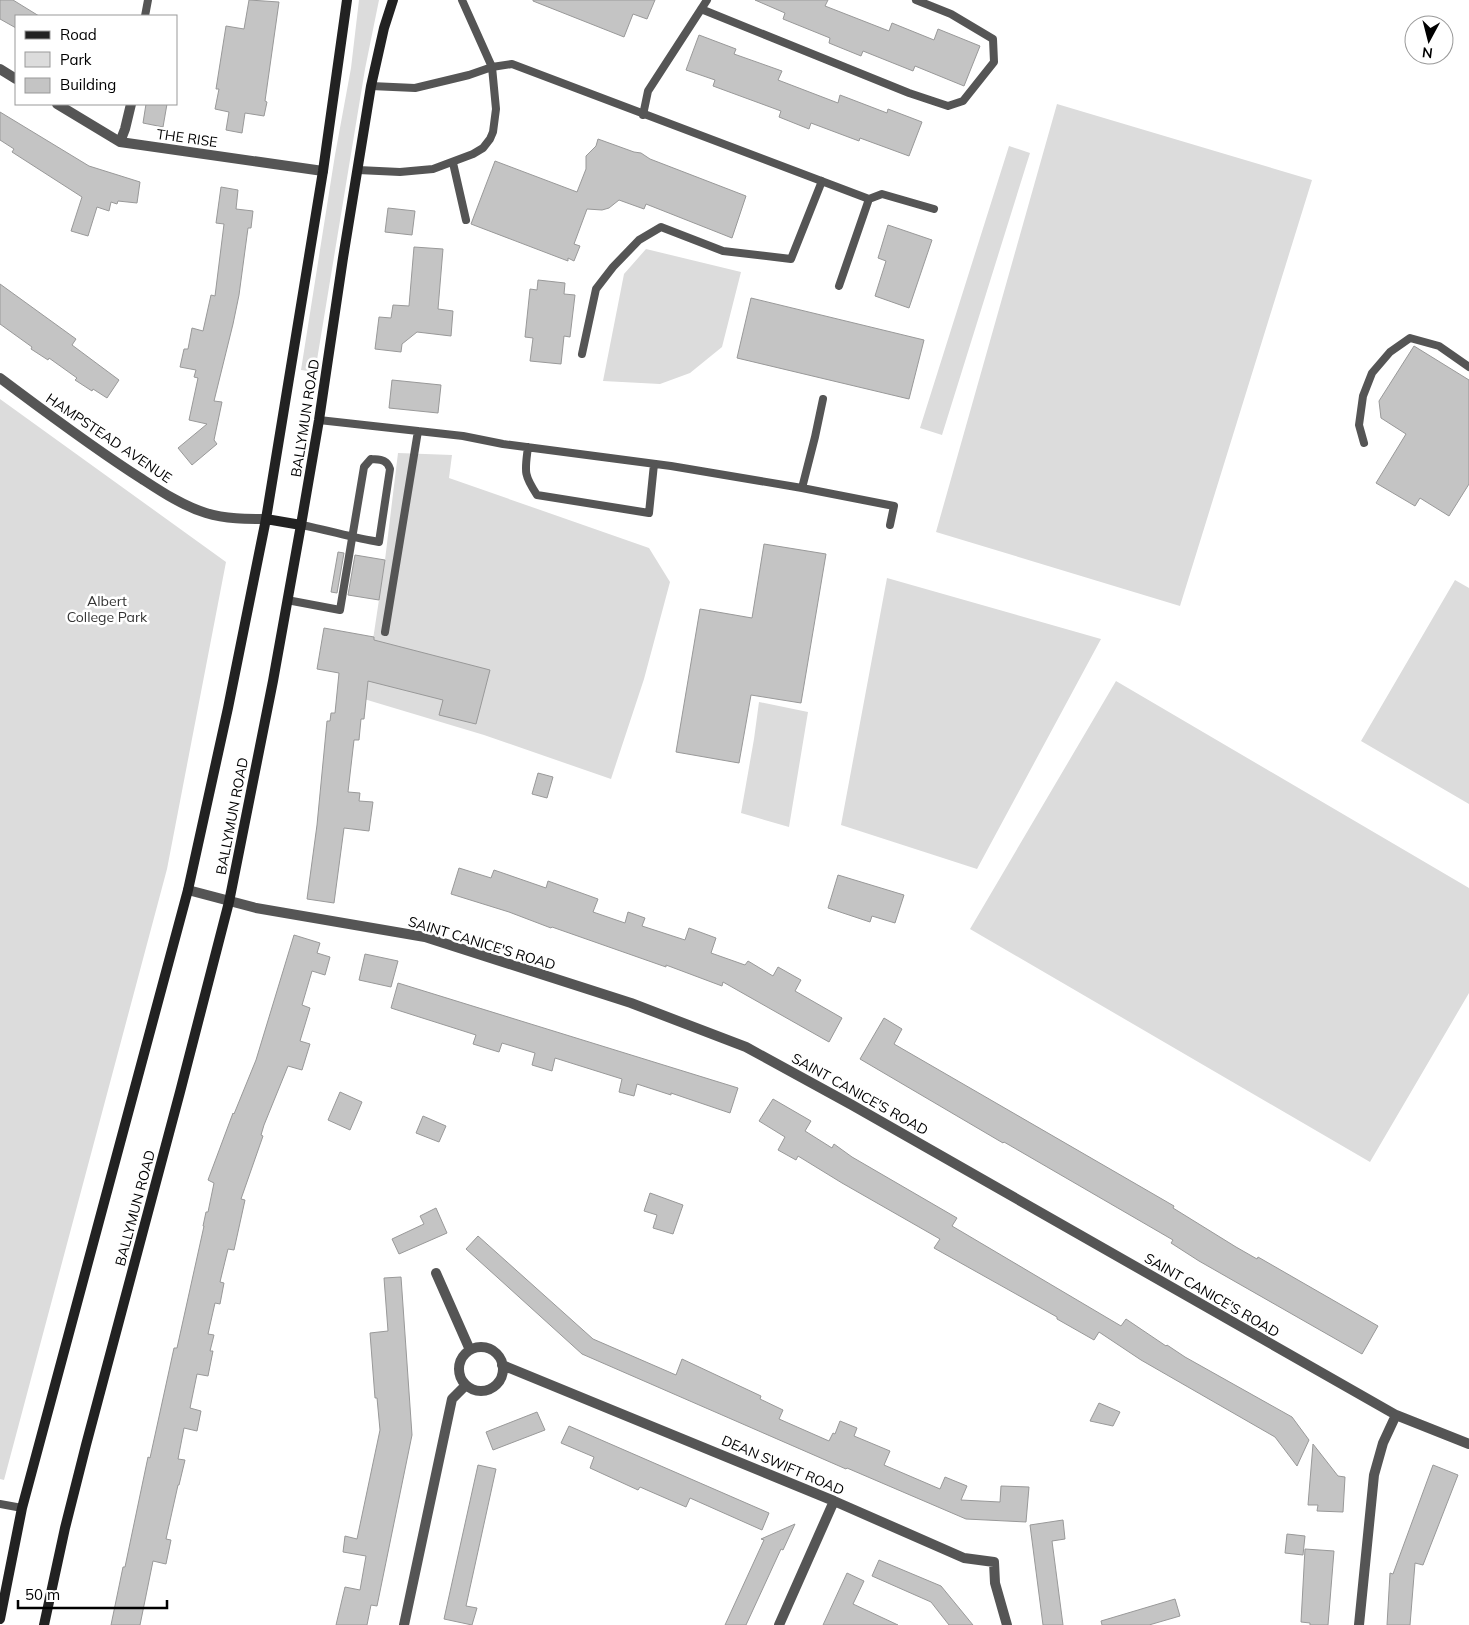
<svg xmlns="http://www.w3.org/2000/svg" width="1469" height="1625" font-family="Mulish,sans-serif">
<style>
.green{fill:#dcdcdc}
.building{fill:#c4c4c4;stroke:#999}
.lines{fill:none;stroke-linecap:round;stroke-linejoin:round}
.service{stroke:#555;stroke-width:8}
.minor{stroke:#555;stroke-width:10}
.secondary{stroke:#222;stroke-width:10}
.labels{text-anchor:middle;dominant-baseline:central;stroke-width:5;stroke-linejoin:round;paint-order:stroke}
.street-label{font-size:14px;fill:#000;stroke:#fff}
.park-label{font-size:14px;fill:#333;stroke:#fff}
</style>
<rect width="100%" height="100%" fill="#fff"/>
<path class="green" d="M 359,0 L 379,0 L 365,69 L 315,372 L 301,370 L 335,155 L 351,68 Z
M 1057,104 L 1312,180 L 1180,606 L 936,532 Z
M 1009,146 L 1030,153 L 942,435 L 920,428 Z
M 646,249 L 741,272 L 722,347 L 690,373 L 660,384 L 603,381 L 624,274 Z
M 0,399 L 226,562 L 167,869 L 4,1480 L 0,1479 Z
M 398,453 L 452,455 L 449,478 L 649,548 L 670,582 L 644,679 L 611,779 L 484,735 L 364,699 L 385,560 Z
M 887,578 L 1101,639 L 977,869 L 841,825 Z
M 1455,580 L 1469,588 L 1469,804 L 1361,741 Z
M 1116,681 L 1469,888 L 1469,993 L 1370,1162 L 970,929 Z
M 759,702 L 808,712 L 789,827 L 741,813 L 754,739 Z"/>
<path class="building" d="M 0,0 L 13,0 L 39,16 L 16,16 L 16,28 L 0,19 Z
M 249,0 L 279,2 L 265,101 L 267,102 L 264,116 L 245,113 L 242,133 L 226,130 L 229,112 L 215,109 L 219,89 L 216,89 L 226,26 L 244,29 Z
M 533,0 L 655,0 L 647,19 L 633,14 L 624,37 L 533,1 Z
M 755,0 L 828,0 L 825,6 L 889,31 L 892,23 L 934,40 L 938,29 L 980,46 L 964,86 L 915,66 L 913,71 L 863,51 L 861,56 L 829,43 L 830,38 L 783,19 L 785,13 Z
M 699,35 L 736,49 L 734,54 L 782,71 L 778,80 L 838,103 L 840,95 L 887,113 L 888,109 L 922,122 L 909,156 L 860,138 L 859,141 L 811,123 L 809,129 L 779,117 L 781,111 L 713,86 L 715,80 L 686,70 Z
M 146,104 L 167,104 L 163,127 L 143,123 Z
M 0,112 L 89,166 L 140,182 L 137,203 L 118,201 L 117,204 L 111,202 L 109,211 L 97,207 L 88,236 L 71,231 L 82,197 L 12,152 L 14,149 L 0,140 Z
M 598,139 L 634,152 L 641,153 L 650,159 L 746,196 L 732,238 L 646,204 L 644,209 L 619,200 L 609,208 L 602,210 L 587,209 L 574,244 L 580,246 L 574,261 L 568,258 L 568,261 L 471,224 L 495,161 L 577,192 L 586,169 L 586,156 L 596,146 Z
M 221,187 L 238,190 L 236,209 L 253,211 L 251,228 L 248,228 L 239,295 L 233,324 L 214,401 L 222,402 L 214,440 L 217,444 L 192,465 L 178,448 L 207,424 L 189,420 L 198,378 L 194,377 L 196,370 L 180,367 L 184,349 L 188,349 L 192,328 L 203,331 L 211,295 L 215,296 L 224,224 L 216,223 Z
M 388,208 L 415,211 L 412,235 L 385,232 Z
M 888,225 L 932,240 L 909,308 L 875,296 L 886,261 L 878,258 Z
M 414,247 L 443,249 L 438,309 L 453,311 L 451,336 L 417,332 L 402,344 L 401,352 L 375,349 L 379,317 L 391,318 L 393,305 L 409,306 Z
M 538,280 L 565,283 L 564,294 L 575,295 L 570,337 L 564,336 L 561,364 L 530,361 L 533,338 L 525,337 L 530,289 L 537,290 Z
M 0,284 L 76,339 L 72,345 L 119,380 L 107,398 L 93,389 L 92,391 L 75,380 L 77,378 L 49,358 L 48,360 L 31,349 L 32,347 L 0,324 Z
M 751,298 L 924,340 L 909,399 L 737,358 Z
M 1414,346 L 1469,380 L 1469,484 L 1449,516 L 1420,498 L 1415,506 L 1376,483 L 1406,434 L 1381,418 L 1379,401 Z
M 392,380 L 441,385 L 438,413 L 389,408 Z
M 764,544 L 826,554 L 801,703 L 751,695 L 739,763 L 676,752 L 700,609 L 752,618 Z
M 338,552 L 344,553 L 337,593 L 331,592 Z
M 355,555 L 385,560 L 379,600 L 348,595 Z
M 324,628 L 374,637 L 374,640 L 490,670 L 476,724 L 439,715 L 443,700 L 368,681 L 364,719 L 361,719 L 359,740 L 354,740 L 348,792 L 360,793 L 359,801 L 373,802 L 369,831 L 344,828 L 334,903 L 307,899 L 317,825 L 327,721 L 330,721 L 331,713 L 335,713 L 339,673 L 317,669 Z
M 538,773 L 553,777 L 547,798 L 532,794 Z
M 459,868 L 491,878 L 494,870 L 546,888 L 548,881 L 598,899 L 593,912 L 625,923 L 628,912 L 645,918 L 642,926 L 685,940 L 689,928 L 716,938 L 711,953 L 745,965 L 748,961 L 773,976 L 778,967 L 801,980 L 795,991 L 842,1018 L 829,1042 L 723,982 L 722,986 L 666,965 L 666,967 L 552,927 L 551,928 L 509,912 L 451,894 Z
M 838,875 L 904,895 L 895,923 L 872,916 L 870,922 L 828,908 Z
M 294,935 L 320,943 L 317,953 L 330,957 L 325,975 L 312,971 L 302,1005 L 310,1008 L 300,1041 L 310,1044 L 302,1070 L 288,1066 L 264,1125 L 261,1135 L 263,1136 L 241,1199 L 245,1200 L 234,1250 L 228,1249 L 220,1282 L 224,1283 L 220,1304 L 215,1303 L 208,1334 L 214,1335 L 210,1351 L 213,1351 L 208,1376 L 197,1374 L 190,1408 L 201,1411 L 197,1431 L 184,1428 L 178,1459 L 185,1460 L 179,1485 L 178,1485 L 166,1539 L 171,1540 L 166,1564 L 153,1561 L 140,1625 L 111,1625 L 123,1567 L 125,1567 L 148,1457 L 150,1458 L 174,1348 L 177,1348 L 204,1226 L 203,1226 L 206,1212 L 208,1212 L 214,1183 L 208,1180 L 233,1113 L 234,1114 L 256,1060 Z
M 365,954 L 398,961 L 391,987 L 359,980 Z
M 398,983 L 738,1088 L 730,1113 L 671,1093 L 671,1095 L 637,1084 L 634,1096 L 619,1092 L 622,1079 L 555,1058 L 552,1071 L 532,1065 L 535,1053 L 502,1043 L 499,1052 L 473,1044 L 476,1035 L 391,1008 Z
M 884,1018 L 902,1029 L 894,1044 L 1174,1206 L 1173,1208 L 1236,1247 L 1257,1259 L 1258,1257 L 1378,1326 L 1362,1354 L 1199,1261 L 1171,1243 L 1173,1240 L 1004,1142 L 1003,1143 L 860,1059 Z
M 340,1092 L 362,1102 L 350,1130 L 328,1120 Z
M 773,1099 L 811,1121 L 805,1131 L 832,1148 L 834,1144 L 852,1157 L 957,1218 L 952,1226 L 1121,1326 L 1126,1319 L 1166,1346 L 1167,1345 L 1185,1357 L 1292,1417 L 1309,1440 L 1297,1466 L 1275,1437 L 1141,1360 L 1099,1332 L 1094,1340 L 1057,1319 L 1057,1317 L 934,1248 L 940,1239 L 842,1183 L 798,1156 L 796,1160 L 778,1150 L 785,1137 L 759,1121 Z
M 423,1116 L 446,1126 L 439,1142 L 416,1133 Z
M 650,1193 L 683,1205 L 673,1234 L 653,1228 L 657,1215 L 644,1211 Z
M 436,1208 L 447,1233 L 399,1254 L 392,1239 L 424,1224 L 420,1216 Z
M 478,1236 L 593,1339 L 676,1375 L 682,1359 L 761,1396 L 760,1399 L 783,1410 L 779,1419 L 829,1441 L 833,1433 L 835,1434 L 840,1421 L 857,1428 L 854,1436 L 890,1451 L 884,1465 L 940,1489 L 945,1477 L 967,1486 L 961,1500 L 1000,1502 L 1001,1486 L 1029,1487 L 1026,1522 L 966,1519 L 847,1468 L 846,1469 L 582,1354 L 466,1249 Z
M 401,1277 L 412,1435 L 377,1606 L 371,1605 L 367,1625 L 336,1625 L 345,1587 L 360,1590 L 366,1556 L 343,1552 L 345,1536 L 357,1539 L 380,1430 L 377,1398 L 375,1398 L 370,1333 L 388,1331 L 384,1278 Z
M 1099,1403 L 1120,1412 L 1113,1426 L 1090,1421 Z
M 537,1412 L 545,1430 L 493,1450 L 486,1432 Z
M 569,1426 L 769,1513 L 762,1530 L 690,1498 L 686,1507 L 640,1487 L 638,1490 L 590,1468 L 594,1457 L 561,1443 Z
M 1313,1444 L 1338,1476 L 1345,1477 L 1343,1512 L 1317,1511 L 1318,1505 L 1308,1505 Z
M 478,1465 L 496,1469 L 466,1606 L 477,1608 L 472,1625 L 444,1619 Z
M 1433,1465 L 1458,1475 L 1423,1565 L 1415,1563 L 1410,1625 L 1387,1625 L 1390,1573 L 1393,1574 Z
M 1063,1520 L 1065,1539 L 1052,1541 L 1063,1625 L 1043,1625 L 1030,1525 Z
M 795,1524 L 783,1550 L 781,1549 L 746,1625 L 725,1625 L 764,1540 L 761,1539 Z
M 1287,1534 L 1305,1536 L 1303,1555 L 1285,1553 Z
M 1305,1549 L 1334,1551 L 1328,1625 L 1310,1625 L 1310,1623 L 1301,1622 Z
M 879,1560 L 941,1586 L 973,1625 L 949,1625 L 931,1602 L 872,1576 Z
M 847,1573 L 864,1581 L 853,1604 L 898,1625 L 823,1625 Z
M 1175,1599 L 1180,1616 L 1149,1625 L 1102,1625 L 1101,1621 Z"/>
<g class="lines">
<path class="service" d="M 701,9 L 909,93 L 948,106 L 963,101 L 994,62 L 993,39 L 951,14 L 916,0
M 145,16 L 148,0
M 371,86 L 415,88 L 469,75 L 492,67 L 512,64 L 869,199 L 882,194 L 934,209
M 643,115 L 648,91 L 707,0
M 453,163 L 466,220
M 358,170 L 400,172 L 433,169 L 473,154 L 483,148 L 490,139 L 493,132 L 496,109 L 492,67 L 462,0
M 839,286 L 869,199
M 582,354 L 596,289 L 613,267 L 639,240 L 661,227 L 723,251 L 791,259 L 822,181
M 319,420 L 463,436 L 503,444 L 671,466 L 802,488 L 815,437 L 823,399
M 1364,443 L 1359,425 L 1363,396 L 1372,373 L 1390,352 L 1410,338 L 1439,346 L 1469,367
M 528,447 C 525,471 523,474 537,495 L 649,513 L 654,464
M 802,488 L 894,506 L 890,525
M 287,600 L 340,610 L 364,467 L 371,459 C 380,460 387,459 390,469 L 379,542 C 353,538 328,530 301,525
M 385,632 L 418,431
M 0,1504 L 22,1508"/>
<path class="minor" d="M 0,69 L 16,79
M 57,104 L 120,142 L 323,171
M 120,142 L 125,129 L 131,104
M 0,378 C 47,413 93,448 142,479 C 162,492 183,506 206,513 C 226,519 246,519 266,519
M 188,890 L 256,908 L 425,937 L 631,1003 L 746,1047 L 852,1105 L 1396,1415 L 1469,1444
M 436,1273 L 470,1350
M459 1369a22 22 0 1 1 44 0a22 22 0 1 1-44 0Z
M 502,1365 L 834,1501 L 964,1558 L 994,1562 L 995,1583 L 1007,1625
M 404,1625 L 452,1399 L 466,1385
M 779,1625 L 834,1501
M 1359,1625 L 1374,1475 L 1383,1443 L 1396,1415"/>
<path class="secondary" d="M 266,519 L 301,525
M 0,1619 L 22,1508 L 188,890 L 228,708 L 266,519 L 323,171 L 347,0
M 44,1625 L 65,1528 L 86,1445 L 180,1092 L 229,902 L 273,681 L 301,525 L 319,420 L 343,258 L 371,86 L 384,28 L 393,0"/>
</g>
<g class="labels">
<g class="street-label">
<text transform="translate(187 138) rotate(8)">THE RISE</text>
<text transform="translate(305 418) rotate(-81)">BALLYMUN ROAD</text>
<text transform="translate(109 438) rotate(34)">HAMPSTEAD AVENUE</text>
<text transform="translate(232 816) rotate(-79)">BALLYMUN ROAD</text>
<text transform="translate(482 943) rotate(17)">SAINT CANICE'S ROAD</text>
<text transform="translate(860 1094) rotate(29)">SAINT CANICE'S ROAD</text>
<text transform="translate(135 1208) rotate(-75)">BALLYMUN ROAD</text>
<text transform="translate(1212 1295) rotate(30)">SAINT CANICE'S ROAD</text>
<text transform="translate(783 1465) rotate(23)">DEAN SWIFT ROAD</text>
</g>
<g class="park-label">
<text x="107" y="601">Albert<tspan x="107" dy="16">College Park</tspan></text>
</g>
</g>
<rect x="15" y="15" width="162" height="90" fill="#ffffff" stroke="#999999"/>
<rect x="25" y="31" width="25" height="8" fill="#222222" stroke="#999999"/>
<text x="60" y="40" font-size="15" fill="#000000">Road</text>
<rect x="25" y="52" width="25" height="15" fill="#dcdcdc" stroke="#999999"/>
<text x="60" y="65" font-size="15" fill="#000000">Park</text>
<rect x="25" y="78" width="25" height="15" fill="#c4c4c4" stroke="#999999"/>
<text x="60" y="90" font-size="15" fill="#000000">Building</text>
<g transform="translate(1429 40) rotate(187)"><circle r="24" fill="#ffffff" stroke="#999999"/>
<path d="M0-4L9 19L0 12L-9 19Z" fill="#000000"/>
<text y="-8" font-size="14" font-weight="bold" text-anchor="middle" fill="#000000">N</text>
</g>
<path d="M18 1600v8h149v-8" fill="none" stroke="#000000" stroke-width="2.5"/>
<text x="25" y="1600" font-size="15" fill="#000000" stroke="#ffffff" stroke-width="4" paint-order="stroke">50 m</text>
</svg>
